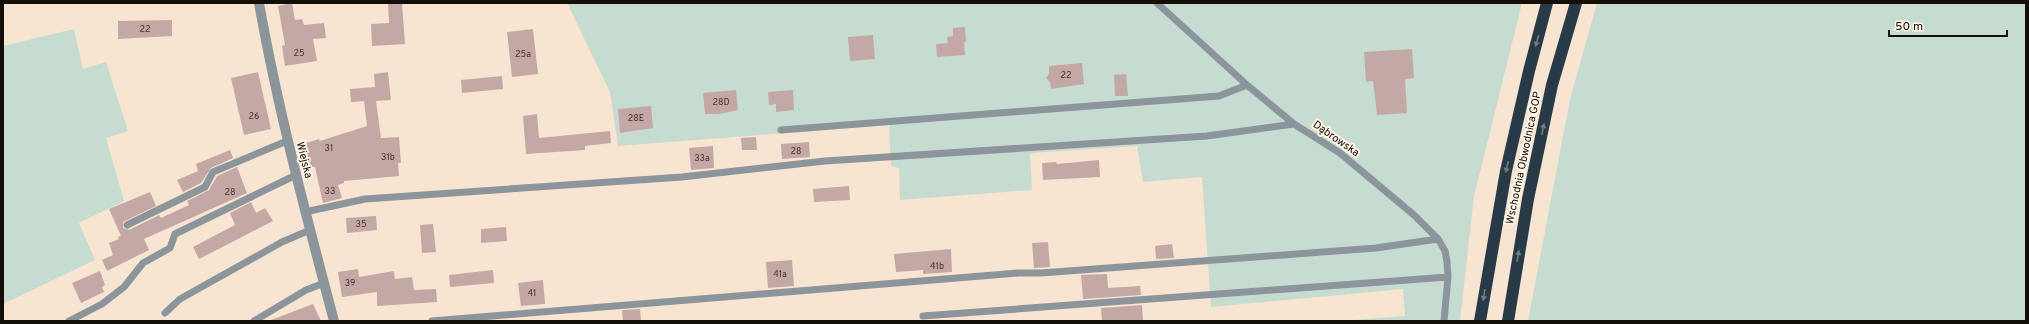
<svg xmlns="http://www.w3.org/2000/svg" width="2029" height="324" font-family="Overpass,sans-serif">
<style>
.green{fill:#c7dcd1}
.building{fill:#c4a8a6}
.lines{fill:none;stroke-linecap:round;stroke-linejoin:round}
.lane{stroke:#8c959c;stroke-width:7}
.street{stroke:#8c959c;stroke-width:10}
.highway{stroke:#283a48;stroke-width:12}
.oneway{fill:#737b80}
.labels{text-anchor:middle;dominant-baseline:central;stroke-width:4;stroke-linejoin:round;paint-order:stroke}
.number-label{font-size:9px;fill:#403430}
.street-label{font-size:11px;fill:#140e08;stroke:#fef4e7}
</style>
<rect width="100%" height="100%" fill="#f7e5d1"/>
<path class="green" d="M 567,3 L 1522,3 L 1474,196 L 1460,321 L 1340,321 L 1405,316 L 1403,289 L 1211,307 L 1202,177 L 1143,182 L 1137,146 L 1030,153 L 1032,190 L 900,200 L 899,168 L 891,166 L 889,125 L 618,146 L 610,92 Z
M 1597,3 L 2026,3 L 2026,321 L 1528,321 L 1570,99 Z
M 74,29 L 83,69 L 106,62 L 128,131 L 106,138 L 124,201 L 79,223 L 95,260 L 3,304 L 3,46 Z"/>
<path class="building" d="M 292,3 L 295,20 L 302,19 L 304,25 L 324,23 L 326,38 L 313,39 L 317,61 L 285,66 L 282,46 L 285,45 L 278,6 Z
M 388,3 L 402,3 L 405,44 L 372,46 L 371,24 L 389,23 Z
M 172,20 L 172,36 L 118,39 L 118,21 Z
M 965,27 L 966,42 L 964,42 L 965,55 L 937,57 L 936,44 L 948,43 L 947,37 L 953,36 L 953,28 Z
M 533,29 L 538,74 L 512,77 L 507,32 Z
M 873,35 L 875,59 L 850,61 L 848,37 Z
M 1412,49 L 1414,78 L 1405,79 L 1407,113 L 1377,115 L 1373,81 L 1366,82 L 1364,52 Z
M 1082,63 L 1084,84 L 1051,89 L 1050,82 L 1046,78 L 1049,74 L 1049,66 Z
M 258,72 L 271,129 L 244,135 L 231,78 Z
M 388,72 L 391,100 L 376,101 L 381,138 L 399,137 L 401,163 L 398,163 L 399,176 L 344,181 L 344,183 L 338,185 L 342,198 L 323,203 L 315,167 L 309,168 L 303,144 L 319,139 L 320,141 L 367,126 L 364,101 L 351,102 L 350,89 L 375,87 L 374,74 Z
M 1126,74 L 1128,96 L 1115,96 L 1114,75 Z
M 502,76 L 503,89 L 462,93 L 461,80 Z
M 736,90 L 738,110 L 719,114 L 705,114 L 703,93 Z
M 793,90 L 794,110 L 776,112 L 776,104 L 769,105 L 768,92 Z
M 651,106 L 653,128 L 620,133 L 618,109 Z
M 537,114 L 539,138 L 610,131 L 611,143 L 585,146 L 585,150 L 526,154 L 523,116 Z
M 756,137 L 757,150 L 742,150 L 741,138 Z
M 809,142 L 810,157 L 782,159 L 781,144 Z
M 713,146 L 714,168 L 691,170 L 689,148 Z
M 230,150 L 233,158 L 211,168 L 201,183 L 183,192 L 177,180 L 198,171 L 196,164 Z
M 1099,160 L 1100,177 L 1043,180 L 1042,163 L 1056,162 L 1057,164 Z
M 237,167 L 247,193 L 144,239 L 149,250 L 107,271 L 102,260 L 113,255 L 109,243 L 119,239 L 118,237 L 121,236 L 109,209 L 150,192 L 156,206 L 123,222 L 123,228 L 129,230 L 159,215 L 161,218 L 189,205 L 187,201 L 209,190 L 217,176 Z
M 849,186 L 850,200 L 814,202 L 813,189 Z
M 251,202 L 256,213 L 265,208 L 273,221 L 199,259 L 193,247 L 235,225 L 230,213 Z
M 376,216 L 377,230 L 347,233 L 346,218 Z
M 433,224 L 436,252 L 422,253 L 420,225 Z
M 506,227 L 507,241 L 481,243 L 481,229 Z
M 1048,242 L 1050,267 L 1034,268 L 1032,243 Z
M 1172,244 L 1174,258 L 1156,259 L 1155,246 Z
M 951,249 L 952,272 L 923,274 L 923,270 L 896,272 L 894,254 Z
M 792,260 L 794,286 L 768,288 L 766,262 Z
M 358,269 L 359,277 L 394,271 L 395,279 L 412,277 L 414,290 L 436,289 L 437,302 L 377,306 L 377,292 L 342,297 L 338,272 Z
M 493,270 L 494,283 L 450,287 L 449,275 Z
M 100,271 L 105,285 L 102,287 L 104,292 L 81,303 L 72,283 Z
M 1107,274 L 1108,288 L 1140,286 L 1141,295 L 1083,299 L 1081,275 Z
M 543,280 L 545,304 L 521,306 L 518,283 Z
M 313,304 L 321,321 L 272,321 L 271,320 Z
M 1142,305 L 1143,321 L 1102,321 L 1101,308 Z
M 640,309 L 641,321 L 623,321 L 622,310 Z"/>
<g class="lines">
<path class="lane" d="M 1157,3 L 1247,85 L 1294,124 L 1340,153 L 1414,215 L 1438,239 L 1445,251 L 1447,262 L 1448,277 L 1444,321
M 781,130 L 1219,96 L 1247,85
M 305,212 L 365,199 L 682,177 L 825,161 L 1207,136 L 1294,124
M 127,225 L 205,187 L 213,172 L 287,141
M 165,313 L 180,299 L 282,242 L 310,230
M 923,316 L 1448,277
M 69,321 L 102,304 L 124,287 L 143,263 L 170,248 L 175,234 L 296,175
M 254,321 L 306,290 L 324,283
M 432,321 L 1018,273 L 1041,273 L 1376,248 L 1438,239"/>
<path class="street" d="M 259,3 C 278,110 306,215 334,321"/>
<path class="highway" d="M 1480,321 L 1506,171 L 1529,71 L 1547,3
M 1508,321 L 1528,199 L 1552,85 L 1576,3"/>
</g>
<defs><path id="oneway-solid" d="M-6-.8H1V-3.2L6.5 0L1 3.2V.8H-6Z"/></defs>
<g class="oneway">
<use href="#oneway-solid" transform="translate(1537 41) rotate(105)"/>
<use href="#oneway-solid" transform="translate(1543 129) rotate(-78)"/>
<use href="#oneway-solid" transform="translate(1507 167) rotate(103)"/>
<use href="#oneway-solid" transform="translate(1518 256) rotate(-80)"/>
<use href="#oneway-solid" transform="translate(1484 295) rotate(99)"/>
</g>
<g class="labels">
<g class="number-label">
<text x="145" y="29">22</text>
<text x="299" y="53">25</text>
<text x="523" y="54">25a</text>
<text x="1066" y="75">22</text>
<text x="721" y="102">28D</text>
<text x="254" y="116">26</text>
<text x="636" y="118">28E</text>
<text x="329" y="148">31</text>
<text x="796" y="151">28</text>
<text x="388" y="157">31b</text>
<text x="702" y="158">33a</text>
<text x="330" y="191">33</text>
<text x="230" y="192">28</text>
<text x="361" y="224">35</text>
<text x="937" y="266">41b</text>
<text x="780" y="274">41a</text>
<text x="350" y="283">39</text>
<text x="532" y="293">41</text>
</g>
<g class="street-label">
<text transform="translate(1336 139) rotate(35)">Dąbrowska</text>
<text transform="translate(1524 158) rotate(-78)">Wschodnia Obwodnica GOP</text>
<text transform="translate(304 160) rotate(76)">Wiejska</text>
</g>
</g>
<rect width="2029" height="324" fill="none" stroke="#140e08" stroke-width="8"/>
<path d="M1889 30v6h118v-6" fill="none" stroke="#140e08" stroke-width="2"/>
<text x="1895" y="30" font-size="12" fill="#140e08" stroke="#fef4e7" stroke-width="3" paint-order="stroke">50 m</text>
</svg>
